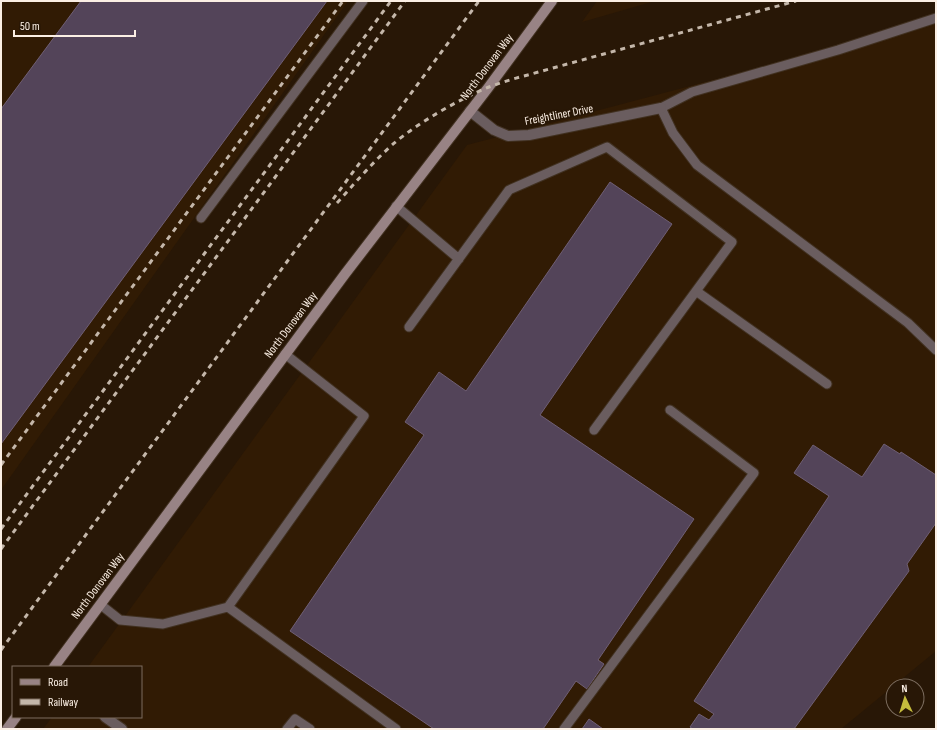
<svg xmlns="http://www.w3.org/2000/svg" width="937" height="730" font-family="'Sofia Sans Condensed',sans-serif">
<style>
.built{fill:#311b04}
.building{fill:#534459;stroke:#6f5f75}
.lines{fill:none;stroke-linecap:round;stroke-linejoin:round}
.lane-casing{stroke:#413121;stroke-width:11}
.street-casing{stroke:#413121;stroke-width:12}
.secondary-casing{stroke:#413121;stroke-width:12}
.lane{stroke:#6a5d5f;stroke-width:9}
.street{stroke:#6a5d5f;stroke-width:10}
.secondary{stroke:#988385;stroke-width:10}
.rail{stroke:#c4b7aa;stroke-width:3;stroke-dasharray:5 5;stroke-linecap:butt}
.labels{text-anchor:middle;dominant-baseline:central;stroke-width:3.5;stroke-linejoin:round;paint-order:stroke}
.street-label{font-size:12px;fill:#fbefe4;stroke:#281706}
</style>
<rect width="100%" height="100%" fill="#281706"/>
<path class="built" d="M 1,1 L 348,1 L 1,490 Z
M 597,1 L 655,1 L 582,22 Z
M 936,21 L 936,651 L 841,729 L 43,729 L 52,717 L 141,717 L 141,667 L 88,667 L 467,145 Z"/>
<path class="building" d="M 81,1 L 327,1 L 1,444 L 1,109 Z
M 610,182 L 672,224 L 540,415 L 694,519 L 598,660 L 604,664 L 587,689 L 576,681 L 543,729 L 434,729 L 290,631 L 424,435 L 405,422 L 439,372 L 466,391 Z
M 884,444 L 900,454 L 901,452 L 936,475 L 936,523 L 907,564 L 909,571 L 794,729 L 693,729 L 690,727 L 699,714 L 709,720 L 714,714 L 694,701 L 829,496 L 794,473 L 813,445 L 862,477 Z
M 589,719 L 603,729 L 582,729 Z"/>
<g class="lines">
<g class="lane-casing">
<path id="lane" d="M 936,18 L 838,50 L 692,92 L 661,108 L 673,133 L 697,165 L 908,323 L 936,350
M 396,206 L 459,259
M 201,218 L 363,1
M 696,291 L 827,384
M 409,327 L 509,190 L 607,147 L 732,242 L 594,430
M 101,605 L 120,620 L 163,624 L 228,607 L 364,416 L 285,354
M 228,607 L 396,729
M 287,729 L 295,719 L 310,729
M 564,729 L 754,473 L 670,410"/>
</g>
<g class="street-casing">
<path id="street" d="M 470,111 L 494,130 L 508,136 L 529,135 L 661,108
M 105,717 L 122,729"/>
</g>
<g class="secondary-casing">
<path id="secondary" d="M 54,667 L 345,274 L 488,88 L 552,1
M 7,729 L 16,717"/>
</g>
<use href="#lane" class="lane"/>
<use href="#street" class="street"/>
<use href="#secondary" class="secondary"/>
<path class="rail" d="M 337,203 C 355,183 372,163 392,145 C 416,124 459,99 489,87 C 500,83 512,79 524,76 L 796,1
M 1,465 L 343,1
M 1,529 L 391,1
M 1,549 L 405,1
M 1,650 L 479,1"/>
</g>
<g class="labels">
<g class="street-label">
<text transform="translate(487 67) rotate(-53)">North Donovan Way</text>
<text transform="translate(559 115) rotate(-11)">Freightliner Drive</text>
<text transform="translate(291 325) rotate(-53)">North Donovan Way</text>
<text transform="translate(98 586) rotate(-53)">North Donovan Way</text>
</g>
</g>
<rect width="937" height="730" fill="none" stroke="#fbefe4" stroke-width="4"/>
<rect x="12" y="666" width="130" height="52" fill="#281706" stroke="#7c6d5f"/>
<rect x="20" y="679" width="20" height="6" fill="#988385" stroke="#7c6d5f"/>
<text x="48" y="686" font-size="12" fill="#fbefe4">Road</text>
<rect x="20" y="699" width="20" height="6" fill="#c4b7aa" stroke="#7c6d5f"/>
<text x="48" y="706" font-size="12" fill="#fbefe4">Railway</text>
<g transform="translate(905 698) rotate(356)"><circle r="19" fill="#281706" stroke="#7c6d5f"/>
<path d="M0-3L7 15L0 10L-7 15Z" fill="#c5bc3d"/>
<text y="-6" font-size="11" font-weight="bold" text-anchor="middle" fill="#fbefe4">N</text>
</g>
<path d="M14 30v6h121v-6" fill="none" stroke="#fbefe4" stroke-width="2"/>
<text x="20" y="30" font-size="12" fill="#fbefe4" stroke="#281706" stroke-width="3" paint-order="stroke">50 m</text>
</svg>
